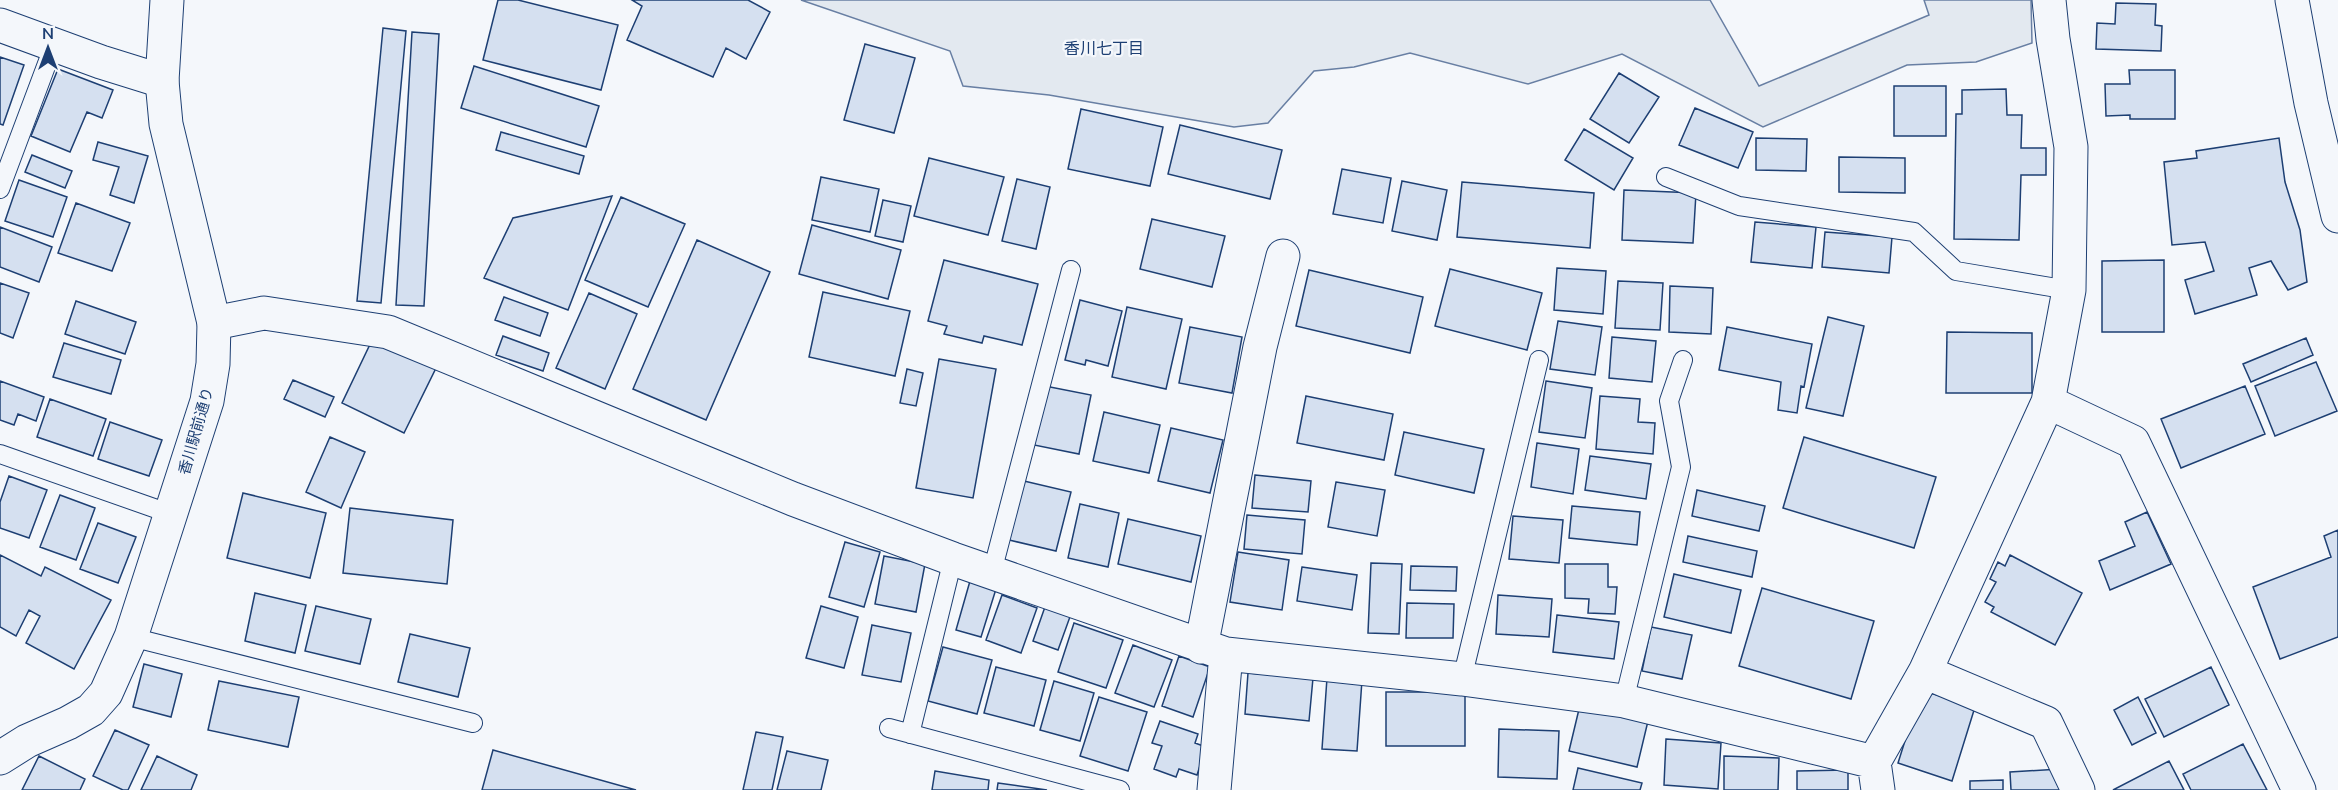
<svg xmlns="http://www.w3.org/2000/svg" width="2338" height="790" font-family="'Nunito Sans','Noto Sans JP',sans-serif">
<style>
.green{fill:#e3e9f0;stroke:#687fa3;stroke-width:1.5}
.building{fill:#d5e0f0;stroke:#1d3f73;stroke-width:1.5}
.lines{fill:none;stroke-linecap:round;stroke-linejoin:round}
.lane-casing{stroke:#1d3f73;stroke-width:20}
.street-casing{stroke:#1d3f73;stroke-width:35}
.secondary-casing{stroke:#1d3f73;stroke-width:35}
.lane{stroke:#f4f7fb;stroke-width:18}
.street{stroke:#f4f7fb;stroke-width:33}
.secondary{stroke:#f4f7fb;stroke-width:33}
.labels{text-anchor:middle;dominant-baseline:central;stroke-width:4.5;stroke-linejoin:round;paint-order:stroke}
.street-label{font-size:15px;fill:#1d3f73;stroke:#f4f7fb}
.neighbourhood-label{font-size:16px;fill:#1d3f73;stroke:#f4f7fb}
</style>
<rect width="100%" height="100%" fill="#f4f7fb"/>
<path class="green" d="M 801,0 L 1710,0 L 1759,86 L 1929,15 L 1924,0 L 2031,0 L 2032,43 L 1976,62 L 1907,65 L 1763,127 L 1622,54 L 1528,84 L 1410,53 L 1354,67 L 1314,71 L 1268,123 L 1234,127 L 1049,95 L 963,86 L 950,51 Z"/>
<path class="building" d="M 498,0 L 518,0 L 618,25 L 601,90 L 483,60 Z
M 632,0 L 748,0 L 770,12 L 746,59 L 726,48 L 713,77 L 627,40 L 642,6 Z
M 2116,3 L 2156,4 L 2155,25 L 2162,26 L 2161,51 L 2096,49 L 2097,23 L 2115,24 Z
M 383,28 L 406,31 L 381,303 L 357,301 Z
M 412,32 L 439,34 L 424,306 L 396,305 Z
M 865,44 L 915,58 L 894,133 L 844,120 Z
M 0,57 L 24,65 L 3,125 L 0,124 Z
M 474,66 L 599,106 L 586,147 L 461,108 Z
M 58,69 L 113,90 L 102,118 L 87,112 L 70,152 L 31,136 Z
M 2129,70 L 2175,70 L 2175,119 L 2130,119 L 2130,115 L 2106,116 L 2105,84 L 2130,84 Z
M 1619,73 L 1659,97 L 1629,143 L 1590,119 Z
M 1894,86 L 1946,86 L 1946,136 L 1894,136 Z
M 2006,89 L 2007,115 L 2022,115 L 2021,148 L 2046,148 L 2046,175 L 2021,175 L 2019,240 L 1954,239 L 1956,114 L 1962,114 L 1962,90 Z
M 1695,108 L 1753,132 L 1738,168 L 1679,145 Z
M 1081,109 L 1163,127 L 1150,186 L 1068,169 Z
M 1180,125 L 1282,150 L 1270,199 L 1168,174 Z
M 1584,129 L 1633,158 L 1614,190 L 1565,160 Z
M 501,132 L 584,156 L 579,174 L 496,150 Z
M 1756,138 L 1807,139 L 1806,171 L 1756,170 Z
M 2279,138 L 2285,182 L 2300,230 L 2307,282 L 2288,290 L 2271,261 L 2249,268 L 2257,295 L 2195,314 L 2185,280 L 2214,271 L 2205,242 L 2172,245 L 2164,162 L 2197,158 L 2196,151 Z
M 98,142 L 148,156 L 134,203 L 110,195 L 119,167 L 93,160 Z
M 32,155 L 72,171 L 65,188 L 25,172 Z
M 1839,157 L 1905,158 L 1905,193 L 1839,192 Z
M 929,158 L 1004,177 L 988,235 L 914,216 Z
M 1342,169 L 1391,178 L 1383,223 L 1333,214 Z
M 821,177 L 879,189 L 870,232 L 812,220 Z
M 1017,179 L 1050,187 L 1036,249 L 1002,241 Z
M 19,180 L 67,197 L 53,237 L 5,221 Z
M 1402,181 L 1447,190 L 1437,240 L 1392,231 Z
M 1462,182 L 1594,193 L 1590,248 L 1457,237 Z
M 1624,190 L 1696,193 L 1693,243 L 1622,240 Z
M 612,196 L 568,310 L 484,278 L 513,218 Z
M 621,197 L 685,224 L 648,307 L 585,280 Z
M 883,200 L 911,206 L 903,242 L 875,236 Z
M 76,203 L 130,223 L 112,271 L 58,253 Z
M 1152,219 L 1225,236 L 1212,287 L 1140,269 Z
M 1755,222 L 1816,227 L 1812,268 L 1751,262 Z
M 812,225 L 901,250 L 888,299 L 799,274 Z
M 0,227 L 52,247 L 39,282 L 0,267 Z
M 1825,232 L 1892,237 L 1889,273 L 1822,267 Z
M 697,240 L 770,272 L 706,420 L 633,389 Z
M 944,260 L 1038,284 L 1022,345 L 984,336 L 982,343 L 944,334 L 947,326 L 928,321 Z
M 2164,260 L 2164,332 L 2102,332 L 2102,261 Z
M 1557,268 L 1606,271 L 1603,314 L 1554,310 Z
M 1450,269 L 1542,293 L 1527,350 L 1435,326 Z
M 1309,270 L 1423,297 L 1410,353 L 1296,326 Z
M 1618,281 L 1663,283 L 1660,330 L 1615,328 Z
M 0,283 L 29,293 L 13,338 L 0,333 Z
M 1670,286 L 1713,288 L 1711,334 L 1669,332 Z
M 823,292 L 910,311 L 895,376 L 809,357 Z
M 589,293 L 637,314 L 605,389 L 556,368 Z
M 504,297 L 548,313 L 540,336 L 495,320 Z
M 1080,300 L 1122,311 L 1108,366 L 1086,360 L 1085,365 L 1065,360 Z
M 76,301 L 136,322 L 125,354 L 65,334 Z
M 1127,307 L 1182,319 L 1166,389 L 1112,377 Z
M 1828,317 L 1864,326 L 1843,416 L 1806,408 Z
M 1558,321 L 1602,327 L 1595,375 L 1550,369 Z
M 1190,327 L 1242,337 L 1232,393 L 1179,383 Z
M 1727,327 L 1812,344 L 1804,387 L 1801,386 L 1797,413 L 1778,410 L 1781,382 L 1719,370 Z
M 1947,332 L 2032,333 L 2032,393 L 1946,393 Z
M 374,336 L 437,366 L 404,433 L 342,403 Z
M 503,336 L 549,353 L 543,371 L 496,355 Z
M 1612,337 L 1656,341 L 1652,382 L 1609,378 Z
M 2306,338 L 2313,355 L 2251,382 L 2243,364 Z
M 64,343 L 121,360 L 111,394 L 53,377 Z
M 939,359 L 996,369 L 973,498 L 916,488 Z
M 2316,362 L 2337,411 L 2275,436 L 2255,386 Z
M 907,369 L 923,373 L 916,406 L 900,403 Z
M 293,380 L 334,397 L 325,417 L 284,399 Z
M 0,381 L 44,397 L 36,421 L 18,414 L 14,425 L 0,420 Z
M 1546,381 L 1592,388 L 1585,438 L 1539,432 Z
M 1045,386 L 1091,395 L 1079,454 L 1034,445 Z
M 2245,386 L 2265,434 L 2181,468 L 2161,419 Z
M 1306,396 L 1393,414 L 1384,460 L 1297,443 Z
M 1600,396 L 1640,399 L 1638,422 L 1655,423 L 1653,454 L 1596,449 Z
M 50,399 L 106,419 L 93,456 L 37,437 Z
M 1104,412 L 1160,425 L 1149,473 L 1093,461 Z
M 110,422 L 162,440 L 149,476 L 98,459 Z
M 1171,428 L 1223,440 L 1210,493 L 1158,481 Z
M 1404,432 L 1484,449 L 1474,493 L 1395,475 Z
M 330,437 L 365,452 L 341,508 L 306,492 Z
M 1804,437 L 1936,477 L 1914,548 L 1783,508 Z
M 1537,443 L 1579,449 L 1573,494 L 1531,487 Z
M 1590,456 L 1651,464 L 1646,499 L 1585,490 Z
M 1255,475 L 1311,481 L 1308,512 L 1252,508 Z
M 9,476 L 47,490 L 29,538 L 0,528 L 0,502 Z
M 1024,481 L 1071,492 L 1056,551 L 1009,540 Z
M 1336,482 L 1385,490 L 1377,536 L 1328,527 Z
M 1697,490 L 1765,506 L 1759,531 L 1692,516 Z
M 243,493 L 326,513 L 310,578 L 227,558 Z
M 60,495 L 95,508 L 76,560 L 40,547 Z
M 1080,504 L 1119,513 L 1108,567 L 1068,558 Z
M 1572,506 L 1640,512 L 1637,545 L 1569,538 Z
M 350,508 L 453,520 L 447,584 L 343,573 Z
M 2147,512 L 2171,564 L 2110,590 L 2099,561 L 2135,546 L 2125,522 Z
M 1247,515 L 1305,520 L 1302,554 L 1244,549 Z
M 1513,516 L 1563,520 L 1559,563 L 1509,559 Z
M 1128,519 L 1201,536 L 1191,582 L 1118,564 Z
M 98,523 L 136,537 L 118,583 L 80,569 Z
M 2338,530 L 2338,637 L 2280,659 L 2253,587 L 2331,557 L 2324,536 Z
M 1688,536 L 1757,551 L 1752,577 L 1683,562 Z
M 845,542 L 880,552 L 864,607 L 829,597 Z
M 1238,552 L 1289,560 L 1282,610 L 1230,602 Z
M 0,555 L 41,576 L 45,567 L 111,600 L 74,669 L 26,643 L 40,616 L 29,610 L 16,636 L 0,627 Z
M 2010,555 L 2082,593 L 2055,645 L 1991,612 L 1994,607 L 1985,602 L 1996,582 L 1990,579 L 1998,562 L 2005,566 Z
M 884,556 L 925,564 L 916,612 L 875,604 Z
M 1371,563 L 1402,564 L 1399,634 L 1368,633 Z
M 1565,564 L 1608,564 L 1608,587 L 1617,587 L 1615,614 L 1588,613 L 1589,599 L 1565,598 Z
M 1411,566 L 1457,567 L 1456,591 L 1410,590 Z
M 1302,567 L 1357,575 L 1352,610 L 1297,601 Z
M 1674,574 L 1741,590 L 1731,633 L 1664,617 Z
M 970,581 L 996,589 L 981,637 L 956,630 Z
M 1762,588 L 1874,621 L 1851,699 L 1739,666 Z
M 255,593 L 306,605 L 295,653 L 245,641 Z
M 1002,595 L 1037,608 L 1021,653 L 986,640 Z
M 1498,595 L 1552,599 L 1549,637 L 1496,634 Z
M 1407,603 L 1454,604 L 1453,638 L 1406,638 Z
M 1046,604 L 1071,614 L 1058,650 L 1033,641 Z
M 316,606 L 371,619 L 360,664 L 305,651 Z
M 821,606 L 858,617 L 844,668 L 806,658 Z
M 1557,615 L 1619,622 L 1614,659 L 1553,652 Z
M 1074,623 L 1123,640 L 1106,688 L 1058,672 Z
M 872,625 L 911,633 L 901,682 L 862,675 Z
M 1651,627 L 1692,635 L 1682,679 L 1642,671 Z
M 410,634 L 470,648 L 458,697 L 398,682 Z
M 1133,645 L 1172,660 L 1154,707 L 1115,693 Z
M 943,647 L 992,660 L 977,714 L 928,701 Z
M 1179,656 L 1210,667 L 1193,717 L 1162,706 Z
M 144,664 L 182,674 L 171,717 L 133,707 Z
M 996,667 L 1046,680 L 1034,726 L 984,713 Z
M 2211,667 L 2229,705 L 2164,737 L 2145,699 Z
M 1248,673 L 1313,678 L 1309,721 L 1245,714 Z
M 1327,678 L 1362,680 L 1357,751 L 1322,749 Z
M 219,681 L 299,697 L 288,747 L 208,730 Z
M 1054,681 L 1094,693 L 1080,741 L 1040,730 Z
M 1921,690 L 1975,707 L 1952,781 L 1898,763 Z
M 1386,692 L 1465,692 L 1465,746 L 1386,746 Z
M 1099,697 L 1147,712 L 1128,771 L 1080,756 Z
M 2138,697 L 2156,733 L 2132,745 L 2114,710 Z
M 1580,705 L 1648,721 L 1637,767 L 1569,751 Z
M 1160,721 L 1198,734 L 1195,743 L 1206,747 L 1197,775 L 1179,769 L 1176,777 L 1154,769 L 1162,746 L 1152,743 Z
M 1499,729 L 1559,731 L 1557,779 L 1498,777 Z
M 115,730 L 149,745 L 128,790 L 123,790 L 93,776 Z
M 756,732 L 783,737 L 772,790 L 743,790 Z
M 1666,739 L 1721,743 L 1718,789 L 1664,785 Z
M 2243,744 L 2267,790 L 2191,790 L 2183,774 Z
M 493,750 L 636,790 L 482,790 Z
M 787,751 L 828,760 L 821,790 L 777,790 Z
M 39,756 L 85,779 L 80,790 L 22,790 Z
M 157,756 L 197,775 L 191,790 L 141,790 Z
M 1724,756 L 1779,758 L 1778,790 L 1724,790 Z
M 2169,761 L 2184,790 L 2113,790 Z
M 1578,768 L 1642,783 L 1640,790 L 1573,790 Z
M 2060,769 L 2061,790 L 2011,790 L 2010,772 Z
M 1848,770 L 1848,790 L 1797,790 L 1797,771 Z
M 935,771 L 989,780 L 988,790 L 932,790 Z
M 2003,780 L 2003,790 L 1970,790 L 1970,781 Z
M 998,783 L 1047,790 L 997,790 Z"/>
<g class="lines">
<g class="lane-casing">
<path id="lane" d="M 1666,177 L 1739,206 L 1914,232 L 1956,271 L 2069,290
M 0,189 L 54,45
M 0,454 L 171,514
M 992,572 L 1071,270
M 131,637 L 473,723
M 1462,679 L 1539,360
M 1624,701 L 1681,467 L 1669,401 L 1683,360
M 889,728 L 1120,790
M 910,734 L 953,559"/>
</g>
<g class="street-casing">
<path id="street" d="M 0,25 L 101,62 L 162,81
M 214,323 L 264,313 L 388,332 L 793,499 L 953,559 L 1226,654 L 1462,679 L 1624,701 L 1874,762
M 2048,402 L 2133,442 L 2299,790
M 1201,647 L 1260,347 L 1283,256
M 1925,672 L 2046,723 L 2078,790
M 1214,790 L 1226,654
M 1878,790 L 1874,762 L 1925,672 L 2048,402 L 2069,290 L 2071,147 L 2053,39 L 2049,0"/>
</g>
<g class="secondary-casing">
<path id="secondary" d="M 2292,0 L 2311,103 L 2338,216
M 0,758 L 27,741 L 68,723 L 91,710 L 106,693 L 131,637 L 207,401 L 213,364 L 214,323 L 166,124 L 162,81 L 167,0"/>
</g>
<use href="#lane" class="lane"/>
<use href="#street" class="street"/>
<use href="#secondary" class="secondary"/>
</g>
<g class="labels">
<g class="street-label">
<text transform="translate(196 431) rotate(-74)">香川駅前通り</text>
</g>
<g class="neighbourhood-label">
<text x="1104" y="49">香川七丁目</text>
</g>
</g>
<g transform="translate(48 48)" stroke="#f4f7fb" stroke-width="4.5" paint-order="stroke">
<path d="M0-4.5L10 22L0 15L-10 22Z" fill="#1d3f73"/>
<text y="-9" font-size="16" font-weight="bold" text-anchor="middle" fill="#1d3f73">N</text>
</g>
</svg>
